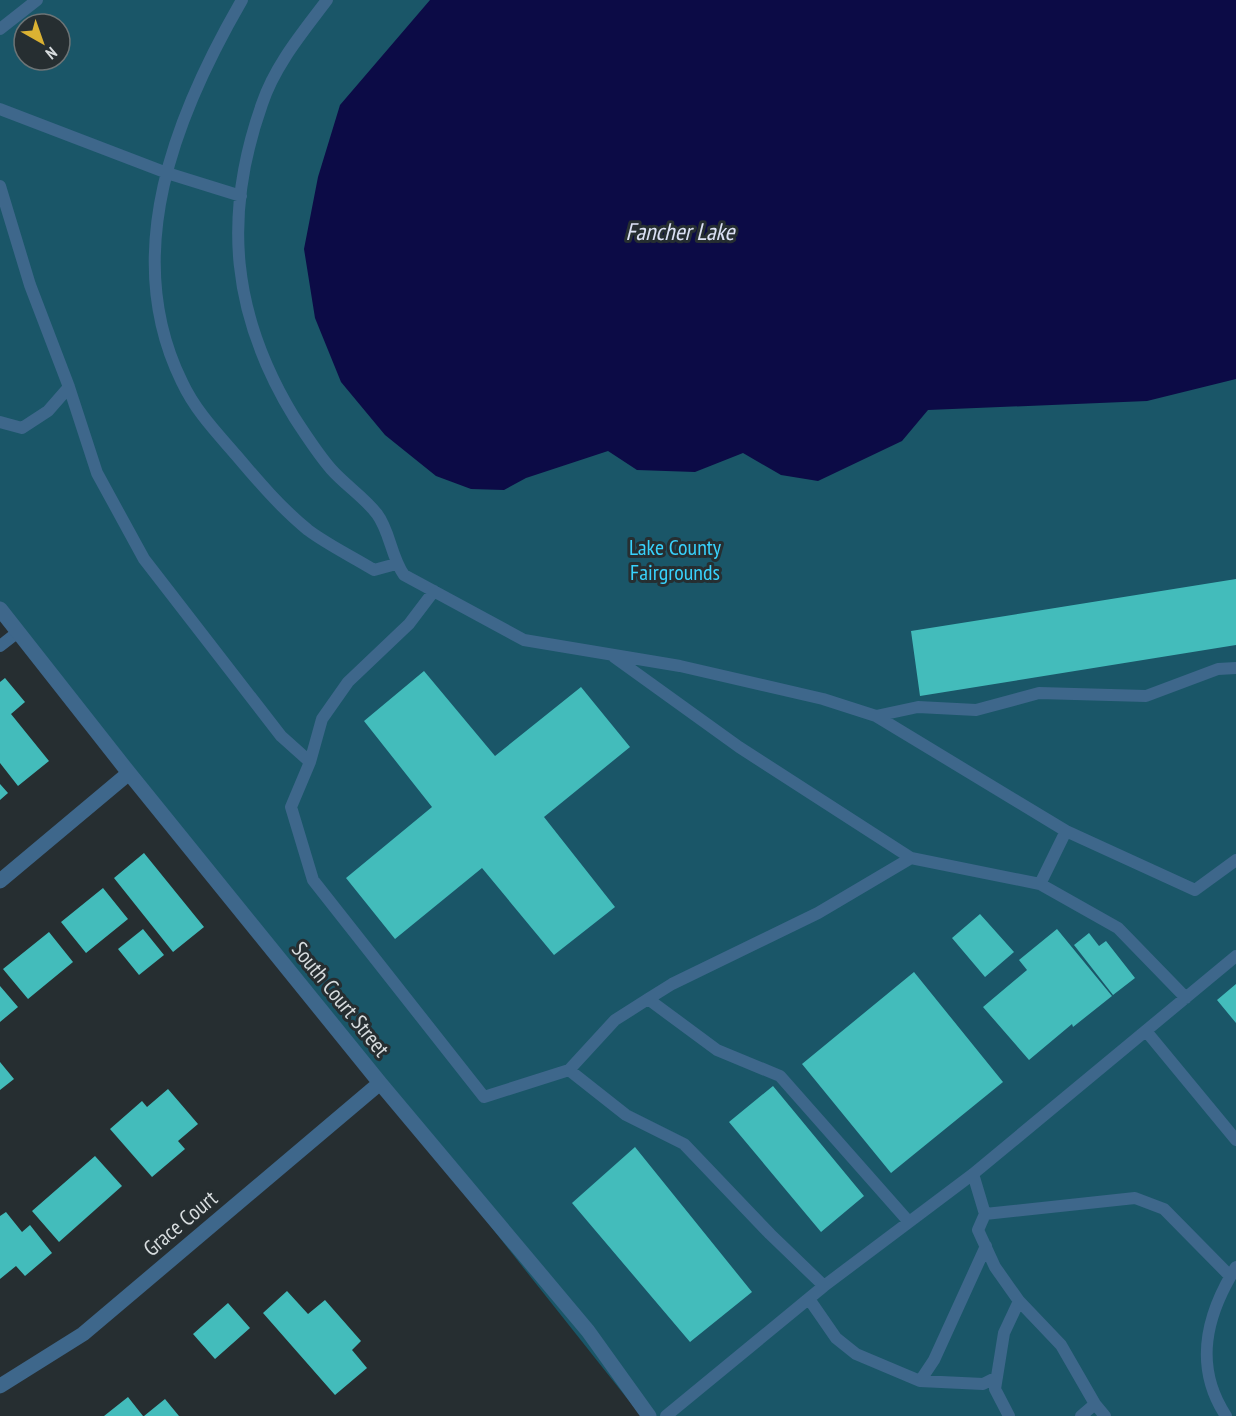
<svg xmlns="http://www.w3.org/2000/svg" width="1236" height="1416" font-family="'PT Sans Narrow',sans-serif">
<style>
.green{fill:#1a5668;fill-rule:evenodd}
.water{fill:#0c0b46}
.building{fill:#43bcbb}
.lines{fill:none;stroke-linecap:round;stroke-linejoin:round}
.lane{stroke:#3e678b;stroke-width:12}
.street{stroke:#3e678b;stroke-width:15}
.labels{text-anchor:middle;dominant-baseline:central;stroke-width:6;stroke-linejoin:round;paint-order:stroke}
.park-label{font-size:22px;fill:#38d2fc;stroke:#262e31}
.street-label{font-size:22px;fill:#d7dcde;stroke:#262e31}
.water-label{font-size:24px;font-style:italic;fill:#dbe0f4;stroke:#262e31}
</style>
<rect width="100%" height="100%" fill="#262e31"/>
<!-- green -->
<path class="green" d="M0 0H1236V1416H641L0 608ZM24 24H60V60H24Z"/>
<!-- water -->
<path class="water" d="M430 0H1236V379L1147 401 928 410 902 441 818 481 781 475 743 453 695 472 637 470 608 451 526 478 504 490 471 489 436 476 385 435 341 382 315 318 304 249 318 177 340 105Z"/>
<!-- building -->
<path class="building" d="M1236 579V645L920 696 911 631Z
M424 671 495 756 581 687 630 747 544 817 615 907 554 955 482 868 395 939 346 878 432 807 364 721Z
M5 678 25 702 11 714 49 761 18 786 0 763V682Z
M0 784 8 793 0 800Z
M144 853 204 927 173 952 114 878Z
M103 888 128 919 86 953 61 922Z
M980 914 1014 952 985 977 952 938Z
M143 929 164 955 139 975 118 949Z
M1057 929 1112 996 1073 1027 1072 1024 1029 1060 983 1007 1027 970 1019 960Z
M49 932 73 962 28 999 3 969Z
M1089 933 1099 946 1106 941 1135 978 1113 995 1074 945Z
M914 972 1003 1082 891 1173 802 1064Z
M1236 984V1023L1217 1000Z
M0 986 18 1007 0 1022Z
M0 1062 14 1079 0 1090Z
M773 1086 864 1196 821 1232 729 1122Z
M168 1089 198 1124 178 1141 185 1149 152 1177 110 1129 142 1101 147 1107Z
M635 1147 752 1292 690 1342 572 1203Z
M95 1156 122 1186 59 1242 32 1211Z
M6 1212 22 1232 30 1225 52 1253 25 1276 16 1266 0 1279V1216Z
M287 1291 308 1314 325 1300 361 1341 352 1350 367 1368 335 1395 263 1313Z
M228 1303 250 1328 215 1359 193 1334Z
M128 1397 143 1416H104Z
M165 1399 179 1416H144Z"/>
<g class="lines">
<!-- lane -->
<path class="lane" d="M242 0C176 114 119 254 182 382 195 410 216 432 236 455 258 481 281 508 308 530 328 545 353 557 374 570L396 564
M327 0C303 32 275 65 262 104 222 217 232 315 294 417 305 434 318 454 331 469 345 485 364 497 377 514 390 531 391 557 404 575L524 640 680 666 823 699 876 716 1066 831 1195 890 1236 860
M0 29 37 0
M0 109 167 173 241 196
M0 186 30 285 69 387 97 473 144 559 281 736 310 762
M0 422 22 428 48 411 69 387
M434 591 409 624 348 682 322 719 310 762 291 807 313 880 484 1097 569 1070 626 1115 684 1144 770 1234 824 1286
M0 646 18 632
M614 657 739 747 911 858
M876 716 918 707 976 710 1039 693 1146 696 1218 669 1236 668
M1040 884 1118 928 1186 998
M648 999 717 1050 780 1076 909 1222
M1146 1031 1236 1140
M569 1070 615 1020 648 999 672 984 818 913 911 858 1040 884 1066 831
M973 1174 985 1214 978 1230 995 1267 1019 1301 1061 1345 1095 1404 1081 1416
M985 1214 1135 1198 1164 1209 1230 1276
M809 1299 836 1338 856 1354 920 1381 983 1384 997 1377
M920 1381 934 1360 986 1246
M1095 1404 1105 1416
M666 1416 824 1286 973 1174 1236 956
M1009 1416 995 1389 1004 1333 1019 1301
M1226 1416C1193 1366 1206 1315 1236 1267"/>
<!-- street -->
<path class="street" d="M0 609 129 773 380 1083 588 1331 649 1416
M0 881 129 773
M0 1386 83 1334 380 1083"/>
</g>
<g class="labels">
<!-- park labels -->
<g class="park-label">
<text x="675" y="547">Lake County<tspan x="675" dy="25">Fairgrounds</tspan></text>
</g>
<!-- street labels -->
<g class="street-label">
<text transform="translate(341 999) rotate(51)">South Court Street</text>
<text transform="translate(180 1223) rotate(-40)">Grace Court</text>
</g>
<!-- water labels -->
<g class="water-label">
<text x="680" y="231">Fancher Lake</text>
</g>
</g>
<!-- north arrow -->
<g transform="translate(42 42) rotate(140)"><circle r="28" fill="#262e31" stroke="#6d7476" stroke-width="1.5"/>
<path d="M0-4.5L10 22L0 15L-10 22Z" fill="#dbb233"/>
<text y="-9" font-size="16" font-weight="bold" text-anchor="middle" fill="#d7dcde">N</text>
</g>
</svg>
